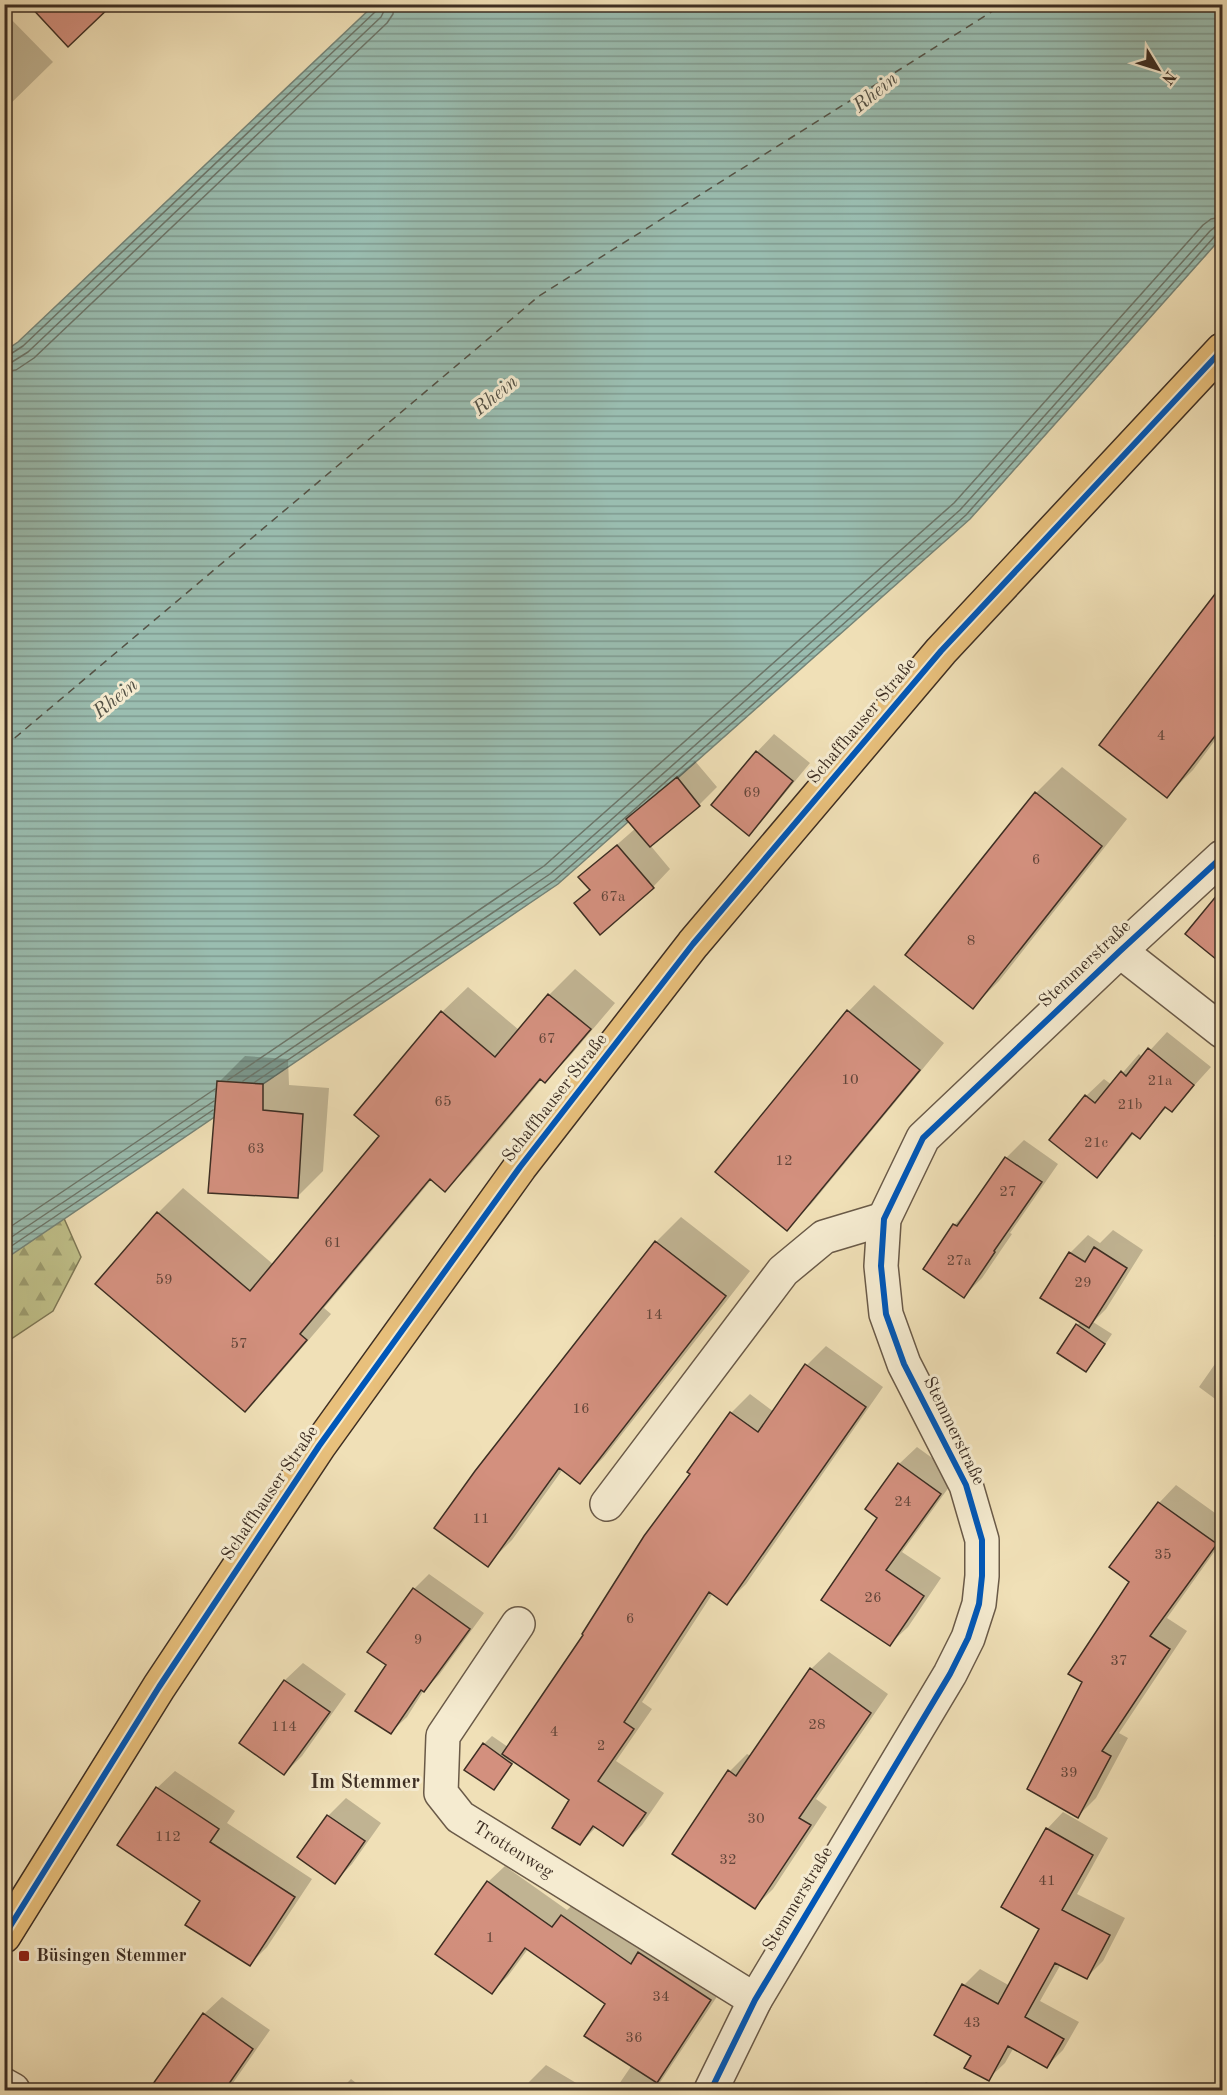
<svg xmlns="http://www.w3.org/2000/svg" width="1227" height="2095" font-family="'Old Standard TT',serif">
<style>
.forest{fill:url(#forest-firs);stroke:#7e7856;stroke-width:1.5}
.water{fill:url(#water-rules);stroke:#758478;stroke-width:1.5}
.shadow{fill:#0003}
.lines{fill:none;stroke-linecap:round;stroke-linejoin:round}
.shore{stroke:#6c766a;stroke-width:1.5}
.ferry{stroke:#545246;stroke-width:1.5;stroke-dasharray:8 6;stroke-linecap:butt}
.building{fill:#d3907e;stroke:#3d2e23;stroke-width:1.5}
.minor-casing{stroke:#6a5a48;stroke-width:36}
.major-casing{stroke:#3d2e23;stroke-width:36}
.minor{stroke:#f5ebd0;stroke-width:33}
.major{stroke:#e8c07c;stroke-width:33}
.cycleway-casing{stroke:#f5ebd0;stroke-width:10}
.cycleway{stroke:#0057b8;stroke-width:6}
.poi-dot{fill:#8f2418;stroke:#f5ebd0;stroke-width:2}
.labels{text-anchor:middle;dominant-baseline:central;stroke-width:6;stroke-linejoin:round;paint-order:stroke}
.number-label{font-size:15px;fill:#62463a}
.street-label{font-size:18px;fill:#3d2e23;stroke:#f5ebd0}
.poi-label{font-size:18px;font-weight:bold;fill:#3d2e23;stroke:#f5ebd0;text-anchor:start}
.water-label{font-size:20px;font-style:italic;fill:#545246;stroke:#f5ebd0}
.neighbourhood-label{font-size:20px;font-weight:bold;fill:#3d2e23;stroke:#f5ebd0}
</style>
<defs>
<pattern id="forest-firs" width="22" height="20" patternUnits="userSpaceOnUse" patternTransform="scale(1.5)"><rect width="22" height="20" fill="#c0c18a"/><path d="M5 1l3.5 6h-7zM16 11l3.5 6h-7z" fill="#9d9d70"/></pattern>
<pattern id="water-rules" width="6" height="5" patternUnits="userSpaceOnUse" patternTransform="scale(1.5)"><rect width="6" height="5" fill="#9abdb0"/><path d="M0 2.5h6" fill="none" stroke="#7f9a8f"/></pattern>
</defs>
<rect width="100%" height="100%" fill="#f0e0b7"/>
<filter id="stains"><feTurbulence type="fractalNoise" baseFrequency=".00333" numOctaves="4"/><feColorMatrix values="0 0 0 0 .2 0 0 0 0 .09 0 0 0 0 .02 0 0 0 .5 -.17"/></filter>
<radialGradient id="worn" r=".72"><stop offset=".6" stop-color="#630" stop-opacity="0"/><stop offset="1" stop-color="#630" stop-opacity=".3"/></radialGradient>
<!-- forest -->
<path class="forest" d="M59 1207 81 1257 53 1311 5 1343 4 1246Z"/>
<!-- water -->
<path class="water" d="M374 5H1222V237L970 519 558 884 5 1259V351L18 342Z"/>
<!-- shadow -->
<path class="shadow" d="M4 12 53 62 4 110Z
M1222 588V731L1193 770 1167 796Z
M774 734 810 763 766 816 748 834 757 752Z
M695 761 717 787 699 805 650 845 670 869 653 887 576 904 591 889 580 877 636 828 629 819 646 802Z
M1062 767 1127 819 999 981 973 1007 1036 793Z
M1222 891V962L1187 934Z
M575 969 615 1003 570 1056 545 1081 542 1079 470 1165 445 1190 432 1179 324 1308 331 1314 270 1385 245 1410 158 1213 183 1188 274 1265 381 1136 356 1115 442 1012 468 987 519 1030 549 995Z
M874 985 944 1043 812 1203 787 1229 849 1011Z
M1167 1032 1211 1067 1172 1110 1167 1107 1140 1137 1134 1133 1114 1158 1097 1176 1086 1096 1104 1079 1112 1085 1139 1054 1143 1058Z
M245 1056 288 1059 289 1085 329 1088 323 1171 297 1197 219 1082Z
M1024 1140 1058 1164 1010 1233 1012 1234 982 1278 964 1296 954 1225 971 1208 1006 1158Z
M681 1217 750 1271 604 1457 580 1482 563 1469 512 1540 487 1565 476 1472 656 1242Z
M1222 1225V1243L1214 1236Z
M1113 1230 1143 1250 1106 1309 1093 1322 1112 1334 1094 1361 1086 1370 1077 1325 1081 1322 1070 1253 1088 1235 1100 1243Z
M826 1346 883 1387 746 1584 727 1603 713 1593 642 1702 652 1709 616 1761 664 1793 642 1825 623 1844 597 1826 580 1844 571 1800 515 1761 494 1788 484 1744 492 1736 508 1747 693 1474 731 1413 750 1394 774 1412 807 1365Z
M1222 1354V1404L1199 1387Z
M917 1447 957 1476 902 1552 941 1578 908 1627 890 1644 879 1517 899 1464Z
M1176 1485 1222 1518V1541L1167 1618 1187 1631 1119 1733 1128 1738 1096 1798 1078 1816 1084 1682 1131 1581 1159 1503Z
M429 1574 484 1613 439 1675 424 1690 407 1717 391 1732 388 1665 414 1589Z
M829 1652 888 1694 816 1799 827 1807 773 1889 755 1907 730 1771 747 1754 751 1756 811 1669Z
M303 1663 346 1694 302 1756 284 1774 241 1743 285 1680Z
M175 1771 235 1811 227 1823 312 1879 267 1947 249 1965 202 1900 157 1788Z
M346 1798 381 1823 352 1864 335 1882 328 1816Z
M1063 1812 1108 1838 1077 1894 1125 1918 1103 1961 1087 1977 1061 1964 1040 2001 1079 2022 1063 2050 1047 2066 1014 2047 1005 2063 988 2079 973 2055 964 1985 980 1969 1010 1986 1041 1928 1003 1906 1047 1829Z
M505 1866 567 1910 578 1900 726 1983 655 2090H615L632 2065 607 2003 528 1949 508 1976 492 1992 488 1882Z
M222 1997 270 2030 228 2090H150L204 2014Z
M546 2065 588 2090H524L529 2082Z
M351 2079 365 2090H340Z
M926 2082 944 2090H917Z"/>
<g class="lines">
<!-- shore -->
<path class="shore" d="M4 356 9 355 23 346 376 11 378 4
M4 363 12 362 28 352 381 17 384 11 385 4
M4 372 16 370 34 358 387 23 393 14 394 4
M228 1080 544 866 954 503 1203 225 1211 219 1222 217
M243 1081 550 874 960 510 1210 231 1215 227 1222 226
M255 1082 555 880 966 515 1215 236 1222 234
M4 1231 215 1089
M4 1242 214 1101
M4 1251 213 1110"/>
<!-- ferry -->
<path class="ferry" d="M4 747 539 296 1004 4"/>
</g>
<!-- building -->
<path class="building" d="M28 4H113L68 47Z
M1222 585V727L1167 798 1099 745Z
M756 751 793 781 749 836 711 805Z
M677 777 700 806 650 847 626 819Z
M1035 792 1102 846 973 1009 905 955Z
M617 845 654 888 600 935 574 903 590 890 578 877Z
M1222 889V964L1185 934Z
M548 994 591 1029 545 1083 540 1079 445 1192 430 1179 300 1334 307 1340 245 1412 95 1284 157 1212 250 1291 379 1136 354 1115 441 1011 495 1057Z
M847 1010 920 1070 787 1231 715 1172Z
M1148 1048 1194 1085 1172 1112 1165 1107 1140 1139 1132 1133 1097 1178 1049 1140 1085 1095 1095 1103 1121 1071 1126 1076Z
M217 1081 263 1084V1110L303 1114 298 1198 208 1193Z
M1005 1157 1042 1182 994 1251 995 1252 964 1298 923 1269 953 1224 957 1226Z
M655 1241 726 1296 580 1484 559 1468 488 1567 434 1528 475 1471Z
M1094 1247 1127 1268 1089 1328 1040 1298 1069 1252 1085 1262Z
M1076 1324 1105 1344 1086 1372 1057 1353Z
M805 1364 866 1407 727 1605 709 1592 624 1722 634 1729 598 1781 646 1813 623 1846 593 1826 580 1845 552 1828 569 1800 502 1754 583 1635 582 1634 644 1536 690 1474 687 1472 730 1412 758 1432Z
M898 1463 941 1494 886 1570 924 1596 890 1646 821 1600 877 1518 865 1509Z
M1158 1502 1217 1544 1150 1636 1170 1649 1102 1751 1111 1756 1078 1818 1027 1789 1082 1682 1068 1674 1129 1582 1109 1567Z
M413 1588 470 1629 424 1692 421 1690 391 1734 355 1711 386 1665 367 1652Z
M810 1668 871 1713 799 1818 811 1825 755 1909 672 1854 728 1770 736 1776Z
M284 1680 330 1712 284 1775 239 1743Z
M483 1743 512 1764 494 1790 464 1770Z
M156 1787 219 1829 210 1842 295 1897 250 1966 185 1925 200 1901 117 1845Z
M327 1815 365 1841 335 1884 297 1857Z
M1046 1828 1093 1855 1062 1910 1110 1935 1087 1979 1055 1963 1025 2017 1064 2039 1047 2068 1008 2046 989 2081 964 2068 971 2056 934 2035 962 1984 998 2004 1039 1929 1001 1907Z
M487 1881 552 1927 561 1915 631 1964 638 1952 711 2000 657 2083 584 2036 605 2004 525 1948 492 1994 435 1954Z
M203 2013 253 2049 224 2091H148Z"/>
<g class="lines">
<defs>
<g id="minor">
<path d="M1120 951 1222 1031"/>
<path d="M607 1504 783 1271 824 1237 884 1219"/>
<path id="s1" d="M518 1624 443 1736 441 1793 460 1817 755 2000"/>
<path d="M4 2085 13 2090"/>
<path d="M711 2090 755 2000 950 1674 968 1638 979 1604 982 1576V1540L966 1485 904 1364 886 1314 881 1266 884 1219 923 1138 1120 951 1222 857"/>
</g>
<path id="major" d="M4 1936 159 1687 319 1446 520 1167 693 944 941 651 1222 350"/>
</defs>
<!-- minor casing -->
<use href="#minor" class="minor-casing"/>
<!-- major casing -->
<use href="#major" class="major-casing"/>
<!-- minor -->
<use href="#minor" class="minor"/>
<!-- major -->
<use href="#major" class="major"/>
<defs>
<path id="cycleway" d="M4 1936 159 1687 319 1446 520 1167 693 944 941 651 1222 350
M711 2090 755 2000 950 1674 968 1638 979 1604 982 1576V1540L966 1485 904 1364 886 1314 881 1266 884 1219 923 1138 1120 951 1222 857"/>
</defs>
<!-- cycleway casing -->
<use href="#cycleway" class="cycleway-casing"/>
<!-- cycleway -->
<use href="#cycleway" class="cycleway"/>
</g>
<!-- markers -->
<rect class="poi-dot" x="18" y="1950" width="12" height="12" rx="3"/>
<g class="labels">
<!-- number labels -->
<g class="number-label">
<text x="1161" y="736">4</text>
<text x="752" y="793">69</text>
<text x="1036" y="860">6</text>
<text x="613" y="897">67a</text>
<text x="971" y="941">8</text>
<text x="547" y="1039">67</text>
<text x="850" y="1080">10</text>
<text x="1160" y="1081">21a</text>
<text x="443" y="1102">65</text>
<text x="1130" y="1105">21b</text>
<text x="1096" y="1143">21c</text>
<text x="256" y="1149">63</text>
<text x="784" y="1161">12</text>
<text x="1008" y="1192">27</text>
<text x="333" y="1243">61</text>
<text x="959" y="1261">27a</text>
<text x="164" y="1280">59</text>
<text x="1083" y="1283">29</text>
<text x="654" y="1315">14</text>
<text x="239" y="1344">57</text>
<text x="581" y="1409">16</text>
<text x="903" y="1502">24</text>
<text x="481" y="1519">11</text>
<text x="1163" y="1555">35</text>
<text x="873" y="1598">26</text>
<text x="630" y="1619">6</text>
<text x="418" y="1640">9</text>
<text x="1119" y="1661">37</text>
<text x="817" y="1725">28</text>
<text x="284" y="1727">114</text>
<text x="554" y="1732">4</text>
<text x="601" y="1746">2</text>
<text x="1069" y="1773">39</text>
<text x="756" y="1819">30</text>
<text x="168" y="1837">112</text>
<text x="728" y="1860">32</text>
<text x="1047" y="1881">41</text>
<text x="490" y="1938">1</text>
<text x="661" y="1997">34</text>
<text x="972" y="2023">43</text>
<text x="634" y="2038">36</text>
</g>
<!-- street labels -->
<g class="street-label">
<text transform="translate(862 721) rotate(-50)">Schaffhauser Straße</text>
<text transform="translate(1085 964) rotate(-43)">Stemmerstraße</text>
<text transform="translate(555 1098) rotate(-52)">Schaffhauser Straße</text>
<text transform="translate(954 1431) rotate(64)">Stemmerstraße</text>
<text transform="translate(270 1493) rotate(-56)">Schaffhauser Straße</text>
<text stroke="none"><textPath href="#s1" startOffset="285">Trottenweg</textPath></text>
<text transform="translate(798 1899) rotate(-59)">Stemmerstraße</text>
</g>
<!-- poi labels -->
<g class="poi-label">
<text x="36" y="1956">Büsingen Stemmer</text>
</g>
<!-- water labels -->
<g class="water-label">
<text transform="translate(876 93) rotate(-39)">Rhein</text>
<text transform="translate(496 396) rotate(-39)">Rhein</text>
<text transform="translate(116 699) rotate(-39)">Rhein</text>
</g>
<!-- neighbourhood labels -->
<g class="neighbourhood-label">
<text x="365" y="1783">Im Stemmer</text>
</g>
</g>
<!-- margin -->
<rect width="1227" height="2095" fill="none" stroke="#f0e0b7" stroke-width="24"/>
<rect x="6" y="6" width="1215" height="2083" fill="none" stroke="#3d2e23" stroke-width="3"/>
<rect x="12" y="12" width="1203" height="2071" fill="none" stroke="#3d2e23" stroke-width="1.5"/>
<!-- north arrow -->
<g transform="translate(1158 69) rotate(128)" stroke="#f5ebd0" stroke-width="4.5" paint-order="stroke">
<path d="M0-4.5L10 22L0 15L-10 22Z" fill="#3d2e23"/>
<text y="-9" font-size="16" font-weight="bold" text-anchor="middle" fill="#3d2e23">N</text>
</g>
<rect width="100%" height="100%" filter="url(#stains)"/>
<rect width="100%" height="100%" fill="url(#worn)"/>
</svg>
